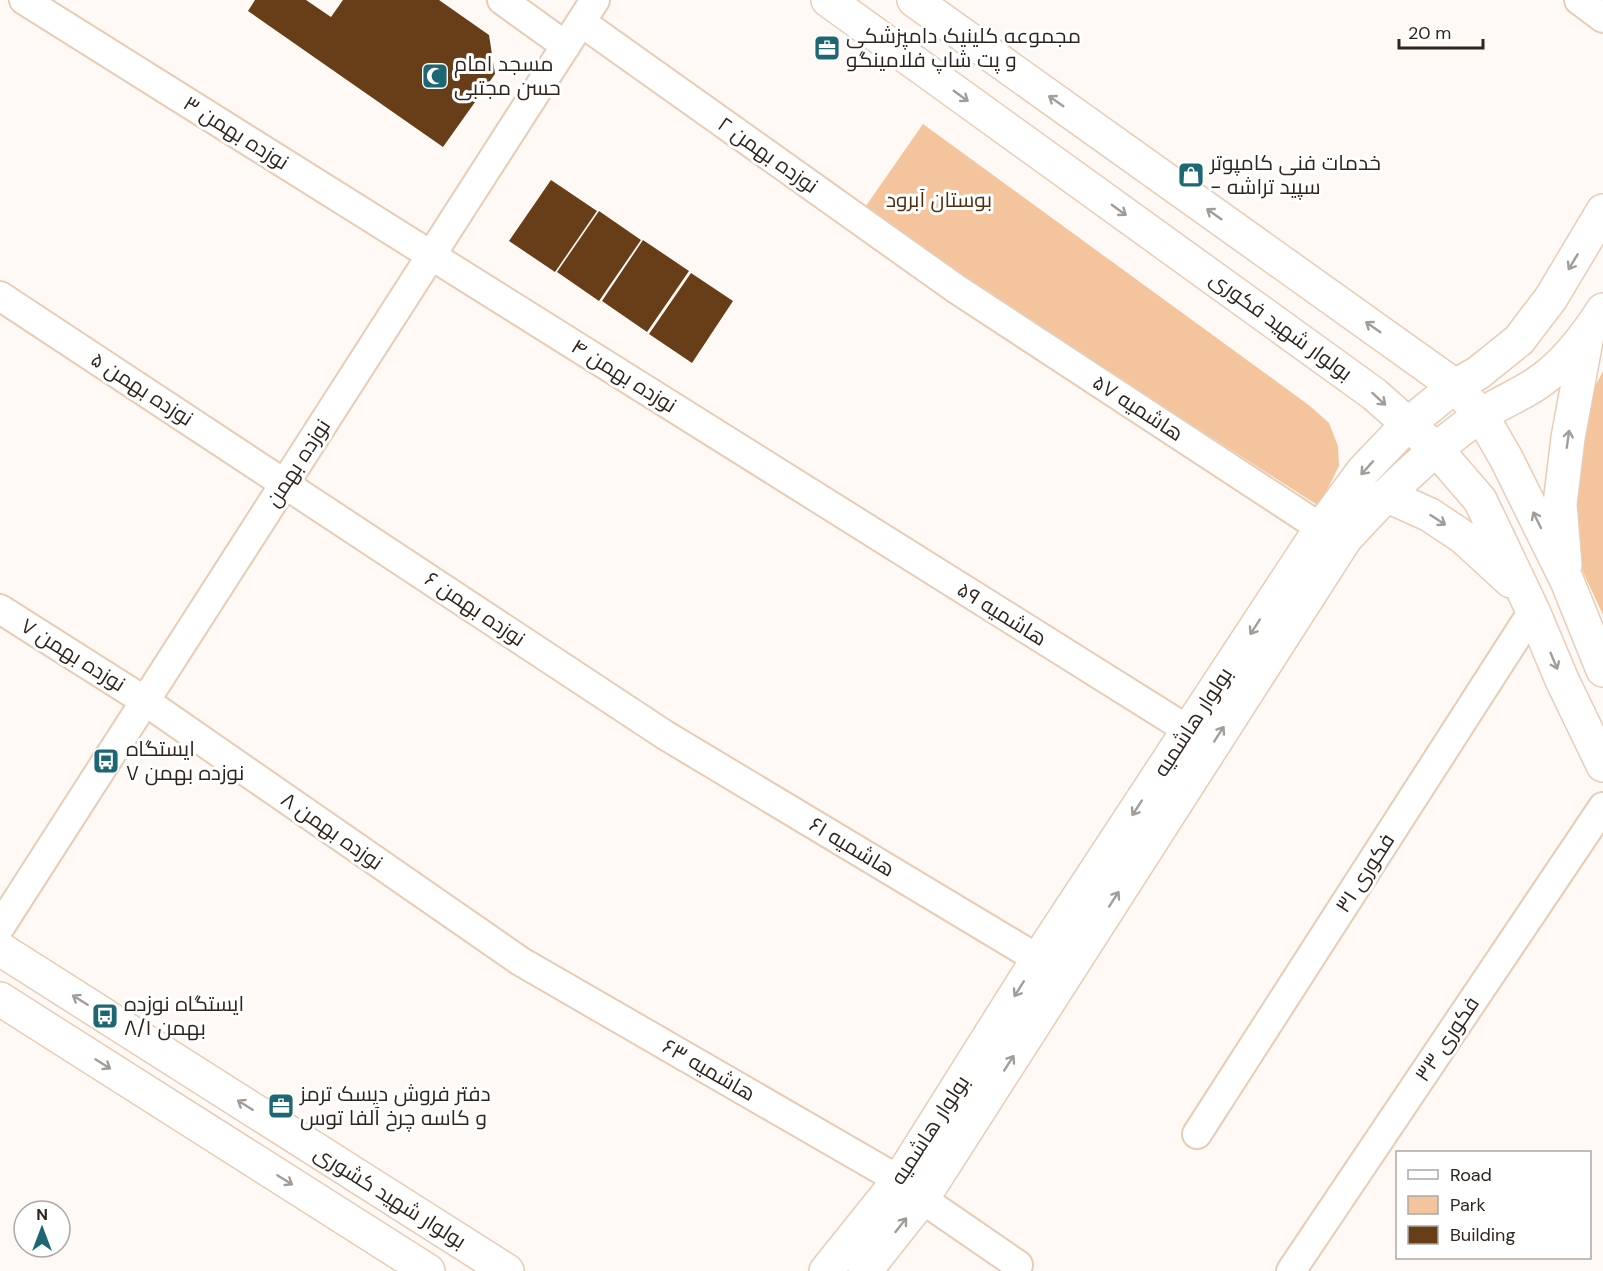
<svg xmlns="http://www.w3.org/2000/svg" width="1603" height="1271" font-family="'DM Sans',Cairo,sans-serif">
<style>
.green{fill:#f4c49c}
.building{fill:#673e18}
.lines{fill:none;stroke-linecap:round;stroke-linejoin:round}
.minor-casing{stroke:#e7ccb6;stroke-width:32}
.tertiary-casing{stroke:#e7ccb6;stroke-width:36}
.secondary-casing{stroke:#e7ccb6;stroke-width:36}
.minor{stroke:#fff;stroke-width:28}
.tertiary{stroke:#fff;stroke-width:33}
.secondary{stroke:#fff;stroke-width:33}
.oneway{stroke:#a19d99}
.labels{text-anchor:middle;dominant-baseline:central;stroke-width:6;stroke-linejoin:round;paint-order:stroke}
.poi-label{font-size:21px;fill:#2f251d;stroke:#fff;text-anchor:start}
.street-label{font-size:21px;fill:#2f251d;stroke:#fff}
.park-label{font-size:21px;fill:#513012;stroke:#fff}
</style>
<rect width="100%" height="100%" fill="#fff9f5"/>
<!-- green -->
<path class="green" d="M923 124 1310 406 1329 423 1338 446 1339 466 1319 506 861 213Z
M1603 371V615L1582 570 1574 515 1586 404Z"/>
<!-- building -->
<path class="building" d="M255 0H306L331 17 343 0H439L489 35 495 74 443 147 248 11Z
M551 180 597 211 555 272 509 241Z
M599 211 641 240 599 301 557 272Z
M643 240 689 271 647 332 602 301Z
M691 273 733 301 692 363 649 334Z"/>
<g class="lines">
<defs>
<path id="minor" d="M24 0 1188 730
M502 0 566 46
M1579 0 1603 18
M581 22 955 288 1321 528
M0 296 665 735 1038 959
M0 609 145 701 520 961 899 1180
M0 927 595 0
M1197 1134 1533 611
M922 1199 1018 1265
M1291 1271 1603 807"/>
<path id="tertiary" d="M0 949 507 1271
M0 999 428 1271"/>
<path id="secondary" d="M828 0 1374 394 1436 449 1480 500 1533 611 1562 680 1603 765
M914 0 1455 386 1481 415 1506 458 1567 581 1603 670
M1386 495 1430 515 1463 537 1511 581
M1565 565 1560 504 1568 438 1587 335
M826 1271 899 1180 1038 959 1321 528 1363 471 1407 425 1455 386 1478 373 1519 340 1551 298 1603 211
M865 1271 922 1199 1345 539C1386 494 1429 451 1480 416 1500 402 1524 394 1543 379 1565 363 1588 333 1603 310"/>
</defs>
<!-- minor casing -->
<use href="#minor" class="minor-casing"/>
<!-- tertiary casing -->
<use href="#tertiary" class="tertiary-casing"/>
<!-- secondary casing -->
<use href="#secondary" class="secondary-casing"/>
<!-- minor -->
<use href="#minor" class="minor"/>
<!-- tertiary -->
<use href="#tertiary" class="tertiary"/>
<!-- secondary -->
<use href="#secondary" class="secondary"/>
</g>
<!-- one-way arrows -->
<defs><path id="oneway-shaft" d="M-6 0H5M1.5-3L5.5 0L1.5 3" fill="none" stroke-width="1.6" stroke-linecap="round" stroke-linejoin="round" transform="scale(1.5)"/></defs>
<g class="oneway">
<use href="#oneway-shaft" transform="translate(961 96) rotate(36)"/>
<use href="#oneway-shaft" transform="translate(1056 101) rotate(-145)"/>
<use href="#oneway-shaft" transform="translate(1119 210) rotate(36)"/>
<use href="#oneway-shaft" transform="translate(1214 214) rotate(-145)"/>
<use href="#oneway-shaft" transform="translate(1573 262) rotate(121)"/>
<use href="#oneway-shaft" transform="translate(1373 327) rotate(-145)"/>
<use href="#oneway-shaft" transform="translate(1379 399) rotate(42)"/>
<use href="#oneway-shaft" transform="translate(1568 439) rotate(-82)"/>
<use href="#oneway-shaft" transform="translate(1367 468) rotate(132)"/>
<use href="#oneway-shaft" transform="translate(1438 520) rotate(33)"/>
<use href="#oneway-shaft" transform="translate(1537 520) rotate(-116)"/>
<use href="#oneway-shaft" transform="translate(1255 627) rotate(123)"/>
<use href="#oneway-shaft" transform="translate(1554 661) rotate(67)"/>
<use href="#oneway-shaft" transform="translate(1219 734) rotate(-57)"/>
<use href="#oneway-shaft" transform="translate(1137 808) rotate(123)"/>
<use href="#oneway-shaft" transform="translate(1114 899) rotate(-57)"/>
<use href="#oneway-shaft" transform="translate(1019 989) rotate(122)"/>
<use href="#oneway-shaft" transform="translate(80 1000) rotate(-148)"/>
<use href="#oneway-shaft" transform="translate(1009 1063) rotate(-57)"/>
<use href="#oneway-shaft" transform="translate(103 1064) rotate(32)"/>
<use href="#oneway-shaft" transform="translate(245 1105) rotate(-148)"/>
<use href="#oneway-shaft" transform="translate(285 1180) rotate(32)"/>
<use href="#oneway-shaft" transform="translate(901 1225) rotate(-52)"/>
</g>
<!-- icons -->
<defs>
<symbol id="office-square" viewBox="-11 -11 22 22"><rect x="-9" y="-9" width="18" height="18" rx="4" fill="#1d6773" stroke="#fff"/><path d="M-6-3h4V-5.5h4V-3h4V5H-6ZM-1-4.5V-3h2v-1.5ZM-6 0V1H6V0Z" fill="#fff"/></symbol>
<symbol id="mosque-square" viewBox="-11 -11 22 22"><rect x="-9" y="-9" width="18" height="18" rx="4" fill="#1d6773" stroke="#fff"/><path d="M3.5-4.9A6 6 0 1 0 3.5 4.9A5 5 0 1 1 3.5-4.9Z" fill="#fff"/></symbol>
<symbol id="shop-square" viewBox="-11 -11 22 22"><rect x="-9" y="-9" width="18" height="18" rx="4" fill="#1d6773" stroke="#fff"/><path d="M-5-2.5h2.3a2.7 3.5 0 0 1 5.4 0H5L5.5 6h-11ZM-1.5-2.5h3a1.5 2.3 0 0 0-3 0Z" fill="#fff"/></symbol>
<symbol id="bus-square" viewBox="-11 -11 22 22"><rect x="-9" y="-9" width="18" height="18" rx="4" fill="#1d6773" stroke="#fff"/><path d="M-5-6H5V4H4V6H2V4H-2V6H-4V4H-5ZM-3.5-4V0h7V-4ZM-3.5 1.2v1.5H-2V1.2ZM2 1.2v1.5H3.5V1.2Z" fill="#fff"/></symbol>
</defs>
<g fill-rule="evenodd">
<use href="#office-square" x="812" y="33" width="30" height="30"/>
<use href="#mosque-square" x="420" y="61" width="30" height="30"/>
<use href="#shop-square" x="1176" y="160" width="30" height="30"/>
<use href="#bus-square" x="91" y="746" width="30" height="30"/>
<use href="#bus-square" x="90" y="1001" width="30" height="30"/>
<use href="#office-square" x="266" y="1091" width="30" height="30"/>
</g>
<g class="labels">
<!-- poi labels -->
<g class="poi-label">
<text x="846" y="36">مجموعه کلینیک دامپزشکی<tspan x="846" dy="24">و پت شاپ فلامینگو</tspan></text>
<text x="454" y="64">مسجد امام<tspan x="454" dy="24">حسن مجتبی</tspan></text>
<text x="1210" y="163">خدمات فنی کامپوتر<tspan x="1210" dy="24">- سپید تراشه</tspan></text>
<text x="126" y="749">ایستگاه<tspan x="126" dy="24">نوزده بهمن ۷</tspan></text>
<text x="124" y="1004">ایستگاه نوزده<tspan x="124" dy="24">بهمن ۸/۱</tspan></text>
<text x="300" y="1094">دفتر فروش دیسک ترمز<tspan x="300" dy="24">و کاسه چرخ آلفا توس</tspan></text>
</g>
<!-- street labels -->
<g class="street-label">
<text transform="translate(236 133) rotate(32)">نوزده بهمن ۳</text>
<text transform="translate(768 155) rotate(35)">نوزده بهمن ۲</text>
<text transform="translate(1281 326) rotate(36)">بولوار شهید فکوری</text>
<text transform="translate(624 376) rotate(32)">نوزده بهمن ۴</text>
<text transform="translate(142 389) rotate(33)">نوزده بهمن ۵</text>
<text transform="translate(1138 408) rotate(33)">هاشمیه ۵۷</text>
<text transform="translate(298 463) rotate(-57)">نوزده بهمن</text>
<text transform="translate(475 609) rotate(34)">نوزده بهمن ۶</text>
<text transform="translate(1002 614) rotate(32)">هاشمیه ۵۹</text>
<text transform="translate(73 655) rotate(32)">نوزده بهمن ۷</text>
<text transform="translate(1193 722) rotate(-57)">بولوار هاشمیه</text>
<text transform="translate(332 831) rotate(35)">نوزده بهمن ۸</text>
<text transform="translate(852 847) rotate(31)">هاشمیه ۶۱</text>
<text transform="translate(1365 873) rotate(-57)">فکوری ۳۱</text>
<text transform="translate(1447 1039) rotate(-56)">فکوری ۳۳</text>
<text transform="translate(709 1070) rotate(30)">هاشمیه ۶۳</text>
<text transform="translate(930 1130) rotate(-57)">بولوار هاشمیه</text>
<text transform="translate(390 1197) rotate(32)">بولوار شهید کشوری</text>
</g>
<!-- park labels -->
<g class="park-label">
<text x="939" y="200">بوستان آبرود</text>
</g>
</g>
<!-- legend -->
<rect x="1396" y="1151" width="195" height="108" fill="#ffffff" stroke="#aca8a5" stroke-width="1.5"/>
<rect x="1408" y="1170" width="30" height="9" fill="#ffffff" stroke="#aca8a5" stroke-width="1.5"/>
<text x="1450" y="1181" font-size="18" fill="#2f251d">Road</text>
<rect x="1408" y="1196" width="30" height="18" fill="#f4c49c" stroke="#aca8a5" stroke-width="1.5"/>
<text x="1450" y="1211" font-size="18" fill="#2f251d">Park</text>
<rect x="1408" y="1226" width="30" height="18" fill="#673e18" stroke="#aca8a5" stroke-width="1.5"/>
<text x="1450" y="1241" font-size="18" fill="#2f251d">Building</text>
<!-- north arrow -->
<g transform="translate(42 1229)"><circle r="28" fill="#ffffff" stroke="#aca8a5" stroke-width="1.5"/>
<path d="M0-4.5L10 22L0 15L-10 22Z" fill="#1d6773"/>
<text y="-9" font-size="16" font-weight="bold" text-anchor="middle" fill="#2f251d">N</text>
</g>
<!-- scale -->
<path d="M1399 39v9h84v-9" fill="none" stroke="#2f251d" stroke-width="3"/>
<text x="1408" y="39" font-size="18" fill="#2f251d" stroke="#ffffff" stroke-width="4.5" paint-order="stroke">20 m</text>
</svg>
